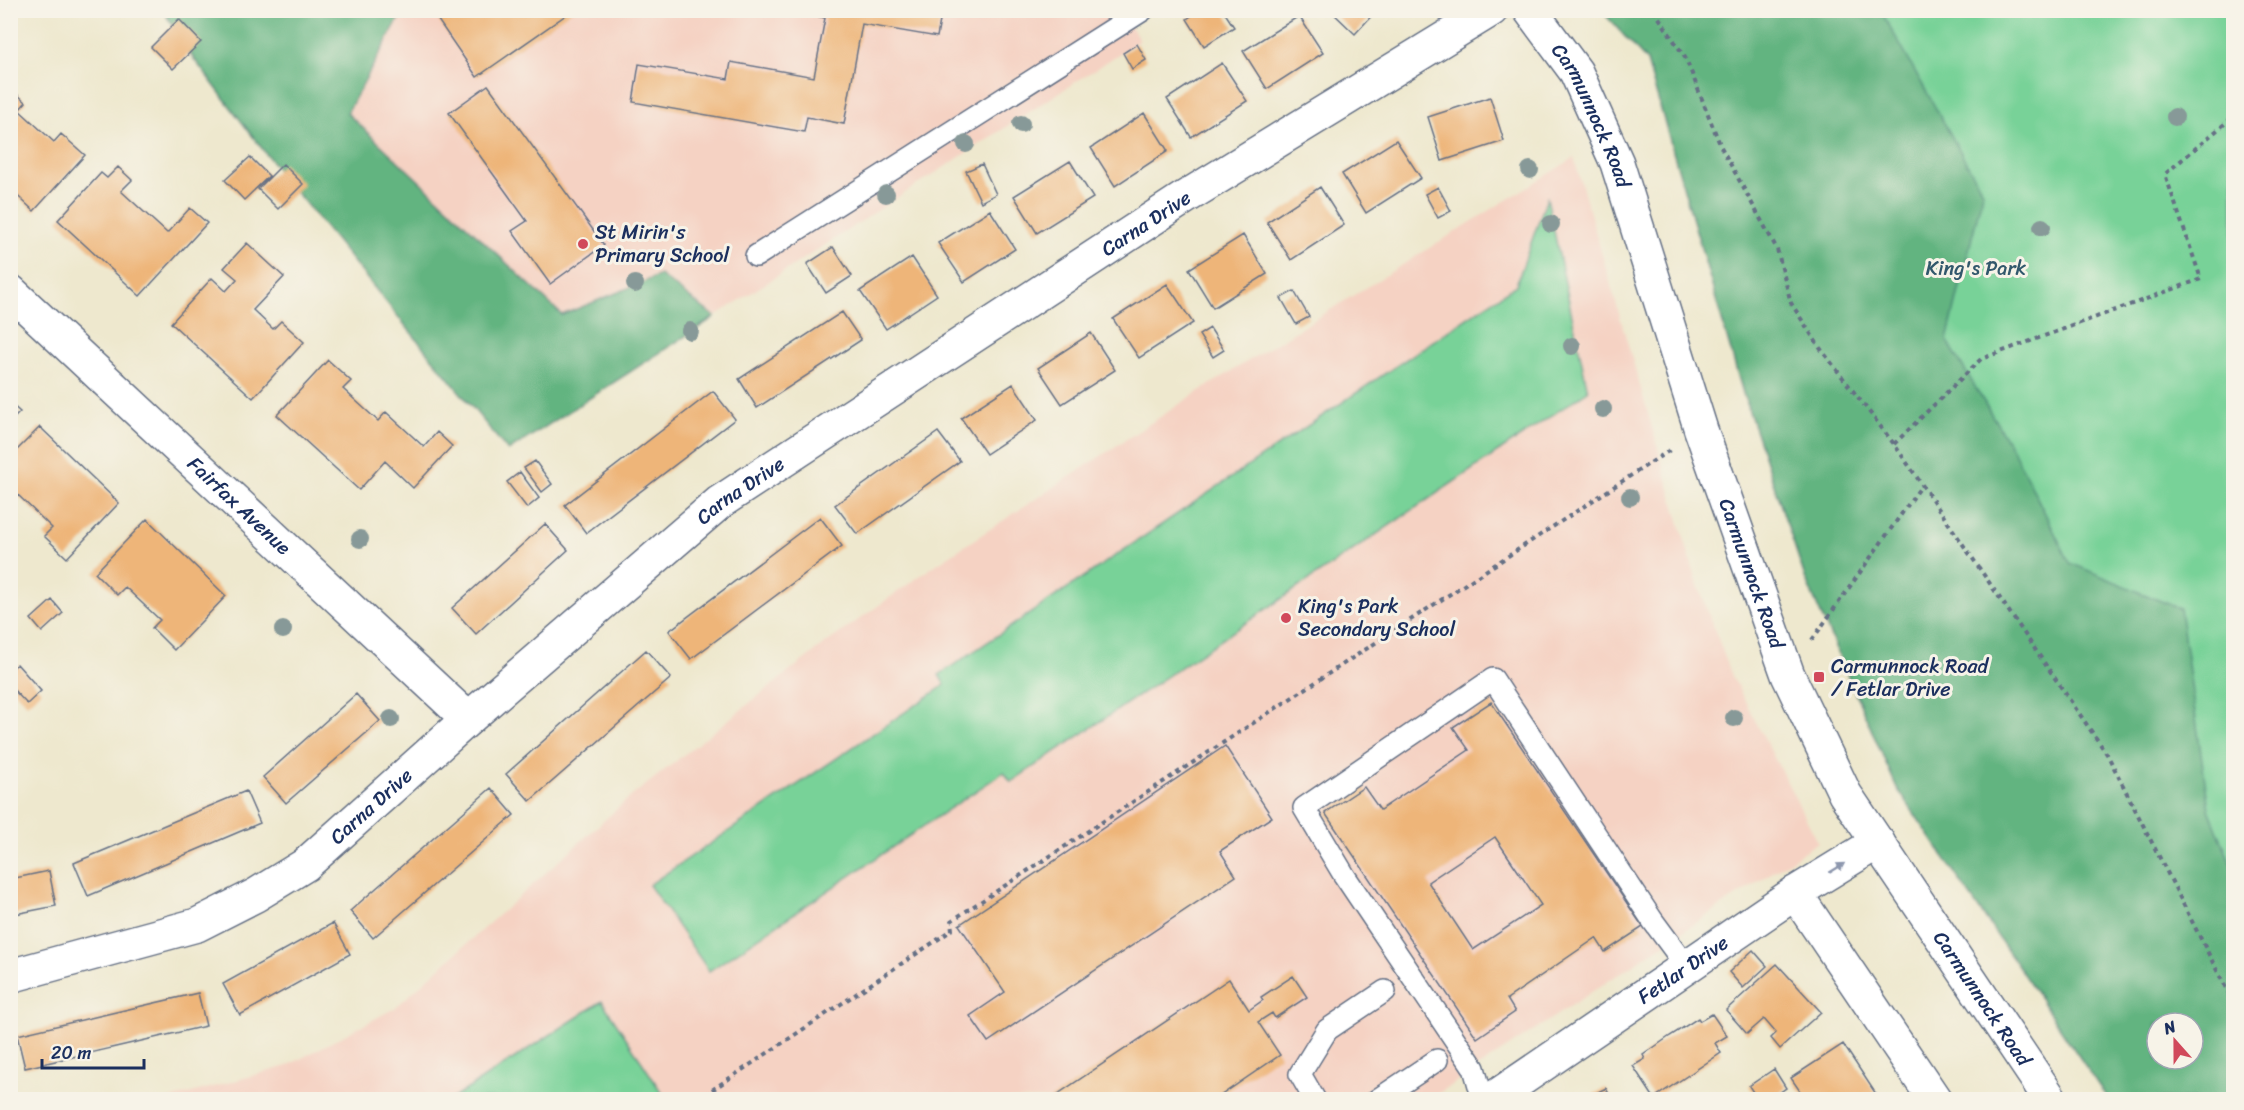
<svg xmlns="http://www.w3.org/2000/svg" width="2244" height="1110" font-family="Sriracha,sans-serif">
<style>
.built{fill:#f5d2c3}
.green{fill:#78d298;stroke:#4a807b;stroke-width:1.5;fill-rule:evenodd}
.forest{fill:#62b480;stroke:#3e726f;stroke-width:1.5;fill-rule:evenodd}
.building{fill:#eeb579;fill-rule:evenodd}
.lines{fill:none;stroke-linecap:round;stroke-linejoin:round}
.service-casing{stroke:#657085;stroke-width:24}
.minor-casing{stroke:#657085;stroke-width:36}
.secondary-casing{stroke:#657085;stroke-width:36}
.path{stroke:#657085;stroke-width:4;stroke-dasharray:4.5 4.5;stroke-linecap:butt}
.service{stroke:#fff;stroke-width:21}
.minor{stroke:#fff;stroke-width:33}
.secondary{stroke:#fff;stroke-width:33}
.tree{fill:#879998}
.oneway{fill:#8d97ae}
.poi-dot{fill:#d1495b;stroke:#f7f3e8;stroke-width:2}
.labels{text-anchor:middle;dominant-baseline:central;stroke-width:6;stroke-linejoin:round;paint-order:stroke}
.street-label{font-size:20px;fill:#1b2f5e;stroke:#f7f3e8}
.poi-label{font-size:20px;fill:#1b2f5e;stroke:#f7f3e8;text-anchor:start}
.park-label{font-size:20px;fill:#32586c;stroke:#f7f3e8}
</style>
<rect width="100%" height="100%" fill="#f7f3e8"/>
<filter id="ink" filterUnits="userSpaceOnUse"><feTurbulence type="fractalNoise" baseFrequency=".0167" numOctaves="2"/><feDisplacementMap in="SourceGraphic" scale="12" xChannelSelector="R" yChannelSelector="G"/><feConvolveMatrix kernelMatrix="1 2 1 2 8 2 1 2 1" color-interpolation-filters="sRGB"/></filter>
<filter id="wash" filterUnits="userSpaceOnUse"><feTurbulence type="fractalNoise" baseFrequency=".008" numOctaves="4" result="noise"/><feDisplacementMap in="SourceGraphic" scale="24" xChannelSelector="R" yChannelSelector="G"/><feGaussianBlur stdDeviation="1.35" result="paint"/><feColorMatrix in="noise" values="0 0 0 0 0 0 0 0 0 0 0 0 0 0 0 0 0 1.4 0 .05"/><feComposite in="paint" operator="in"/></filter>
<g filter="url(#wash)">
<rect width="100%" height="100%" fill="#eee8ce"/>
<!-- built -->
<path class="built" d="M220 10H1120L1140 40 508 451Z
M1574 158 1698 586 1732 676 1818 842 1430 1099 167 1100 287 1066 395 1008 628 799 818 649 931 568 1195 394Z"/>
<!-- green -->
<path class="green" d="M1602 11H2233V1099H2108L1897 788 1806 580 1744 396 1647 61ZM2157 1023H2193V1059H2157Z
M1547 198 1588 391 1011 782 1004 772 709 971 649 885 945 685 939 675 1516 285Z
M602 1001 666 1099H452Z"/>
<!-- forest -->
<path class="forest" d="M164 11H403L347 113 562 315 660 275 715 317 508 451 279 171 182 43Z
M1602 11H1881L1983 192 1947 340 2014 452 2070 563 2180 609 2209 809 2233 869V1099H2108L1897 788 1806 580 1744 396 1647 61ZM2157 1023H2193V1059H2157Z"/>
<g id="blocks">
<!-- building -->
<path class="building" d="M431 10H573L477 77Z
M789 10H942L937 37 862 24 844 124 807 117 804 132 633 102 639 64 728 79 731 62 814 77 825 18Z
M1200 10H1223L1234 27 1204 46 1187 19Z
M1330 10H1377L1355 34Z
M1299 16 1323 53 1267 89 1243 51Z
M179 19 201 42 173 69 151 47Z
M1137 44 1146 60 1132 69 1123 53Z
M1222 63 1247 101 1191 137 1167 99Z
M488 85 604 245 550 284 512 231 527 221 449 113Z
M10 88 26 102 19 110 54 142 61 134 85 155 34 211 10 189Z
M1490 97 1504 141 1442 161 1428 117Z
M1144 113 1168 151 1115 186 1091 148Z
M1396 140 1421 178 1366 213 1342 174Z
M250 157 269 176 244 200 225 180Z
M1070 161 1093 198 1037 233 1014 196Z
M283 164 303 184 278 209 258 189Z
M982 164 996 194 981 202 966 171Z
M118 167 132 180 121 191 167 233 190 208 207 223 140 296 58 220 101 173 107 178Z
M1320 187 1344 225 1291 260 1267 222Z
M1438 187 1451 211 1438 218 1425 194Z
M990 210 1015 249 964 282 938 243Z
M1243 235 1267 274 1213 308 1189 269Z
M247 243 284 277 253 310 273 329 281 321 304 342 253 398 171 323 212 278 226 291 237 279 224 268Z
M833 247 852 276 826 293 807 264Z
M912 257 937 295 886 329 860 291Z
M1167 284 1193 323 1139 358 1113 319Z
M1294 291 1309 317 1296 324 1281 298Z
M842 312 861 340 757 408 739 379Z
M1210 328 1224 350 1213 357 1199 335Z
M1091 333 1115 370 1062 404 1038 368Z
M328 360 351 381 343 389 378 421 386 412 424 447 437 432 452 446 413 488 385 461 359 490 277 415Z
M1013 384 1037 420 986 454 961 418Z
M713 391 735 419 586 533 565 505Z
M10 403 20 412 10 422Z
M40 427 119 503 67 558 44 536 52 528 18 495 10 503V457Z
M938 432 960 461 857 534 835 505Z
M535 461 552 484 542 492 524 468Z
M520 472 539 498 527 508 507 482Z
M820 517 842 546 691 659 669 631Z
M147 519 226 596 174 650 152 628 160 620 125 587 117 595 95 573Z
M545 524 568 550 476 634 452 608Z
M52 600 63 613 42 632 31 619Z
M646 650 671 678 530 801 506 774Z
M17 664 41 691 27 704 10 686V670Z
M356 694 380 721 286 803 263 777Z
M1491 702 1643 927 1605 952 1596 938 1507 999 1515 1012 1477 1038 1325 813 1364 787 1380 810 1469 750 1453 727ZM1495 837 1541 905 1473 950 1428 882Z
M1225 746 1272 817 1220 851 1236 876 988 1042 970 1016 1005 992 959 925Z
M491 788 514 815 373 938 350 911Z
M246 791 260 823 88 896 74 863Z
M49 871 56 906 10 915V879Z
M333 923 350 954 240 1015 223 984Z
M1753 950 1767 966 1743 988 1729 972Z
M1777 964 1821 1012 1780 1049 1771 1038 1776 1033 1764 1019 1747 1034 1726 1010Z
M1293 976 1307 997 1275 1018 1272 1013 1258 1022 1280 1055 1214 1100H1049L1229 979 1249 1010 1263 1000 1261 997Z
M198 993 206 1026 25 1068 17 1035Z
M1712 1014 1727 1036 1715 1043 1721 1053 1654 1098 1633 1066 1645 1059 1643 1055 1670 1036 1698 1018 1700 1021Z
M1843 1044 1878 1097 1874 1100H1823L1821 1096 1816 1100H1806L1791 1078Z
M1774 1069 1786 1088 1769 1100H1758L1749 1086Z
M1606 1088 1612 1100H1582Z"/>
</g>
</g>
<g filter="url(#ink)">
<use href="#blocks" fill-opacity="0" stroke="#657085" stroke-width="1.5"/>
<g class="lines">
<defs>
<path id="service" d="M756 256 1143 10
M1315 1100 1300 1074 1327 1030 1385 991
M1377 1100 1437 1060
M1483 1100 1474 1068 1344 875 1304 808 1493 679 1653 921 1687 967"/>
<g id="minor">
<path id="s1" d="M10 291 468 719"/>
<path d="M1795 893 1935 1100"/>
<path id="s2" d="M10 976 197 925 256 895 305 865 468 719 720 502 1184 198 1491 10"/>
<path id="s3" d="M1491 1100 1795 893 1878 842"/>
</g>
<g id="secondary">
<path id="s4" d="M1530 10 1576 72 1617 163 1701 430 1788 675 1845 794 2051 1100"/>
</g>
</defs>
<!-- service casing -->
<use href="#service" class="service-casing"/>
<!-- minor casing -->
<use href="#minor" class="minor-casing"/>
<!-- secondary casing -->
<use href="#secondary" class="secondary-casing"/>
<!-- path -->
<path class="path" d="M1654 10 1686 59 1721 147 1777 249 1791 303 1820 348 1894 444 2107 754 2234 1004
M1894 444 1981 359 2201 279 2165 174 2234 116
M1812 640 1922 485
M697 1100 952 930 951 921 1673 448"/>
<!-- service -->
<use href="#service" class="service"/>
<!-- minor -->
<use href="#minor" class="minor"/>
<!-- secondary -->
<use href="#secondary" class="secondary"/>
</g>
<!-- trees -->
<g class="tree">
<circle cx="2175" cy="117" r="9"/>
<circle cx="1021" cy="124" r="9"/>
<circle cx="966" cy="144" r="9"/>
<circle cx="1530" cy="170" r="9"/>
<circle cx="886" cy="194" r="9"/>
<circle cx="1551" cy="224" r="9"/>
<circle cx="2042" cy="227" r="9"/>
<circle cx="635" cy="284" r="9"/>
<circle cx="690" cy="331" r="9"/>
<circle cx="1572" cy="346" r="9"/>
<circle cx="1603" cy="409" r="9"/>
<circle cx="1630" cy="497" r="9"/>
<circle cx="360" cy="539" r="9"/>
<circle cx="283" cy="630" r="9"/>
<circle cx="1734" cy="718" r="9"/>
<circle cx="391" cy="719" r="9"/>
</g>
<!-- one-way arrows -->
<defs><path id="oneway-solid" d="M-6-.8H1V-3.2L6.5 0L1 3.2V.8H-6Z" transform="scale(1.5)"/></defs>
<use class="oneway" href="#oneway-solid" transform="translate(1837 868) rotate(-32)"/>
</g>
<!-- markers -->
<g class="poi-dot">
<circle cx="583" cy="244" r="6"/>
<circle cx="1286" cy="618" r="6"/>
<rect x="1813" y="671" width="12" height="12" rx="3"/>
</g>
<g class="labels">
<!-- street labels -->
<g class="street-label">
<text stroke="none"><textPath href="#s4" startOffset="123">Carmunnock Road</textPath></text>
<text stroke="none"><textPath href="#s2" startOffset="1378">Carna Drive</textPath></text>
<text stroke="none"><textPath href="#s2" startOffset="892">Carna Drive</textPath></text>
<text stroke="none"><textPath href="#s1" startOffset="314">Fairfax Avenue</textPath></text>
<text stroke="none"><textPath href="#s4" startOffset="609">Carmunnock Road</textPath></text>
<text stroke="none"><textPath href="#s2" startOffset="406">Carna Drive</textPath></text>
<text stroke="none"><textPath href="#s3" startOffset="232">Fetlar Drive</textPath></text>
<text stroke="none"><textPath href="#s4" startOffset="1095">Carmunnock Road</textPath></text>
</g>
<!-- poi labels -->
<g class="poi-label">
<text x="595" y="232">St Mirin's<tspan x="595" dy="23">Primary School</tspan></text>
<text x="1298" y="606">King's Park<tspan x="1298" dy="23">Secondary School</tspan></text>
<text x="1831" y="666">Carmunnock Road<tspan x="1831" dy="23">/ Fetlar Drive</tspan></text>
</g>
<!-- park labels -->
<g class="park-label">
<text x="1976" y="268">King's Park</text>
</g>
</g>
<!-- margin -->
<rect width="2244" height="1110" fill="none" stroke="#f7f3e8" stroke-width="36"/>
<!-- north arrow -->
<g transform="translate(2175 1041) rotate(339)"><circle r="28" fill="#f7f3e8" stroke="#9fa5b1" stroke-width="1.5"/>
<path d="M0-4.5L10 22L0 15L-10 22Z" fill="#d1495b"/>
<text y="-9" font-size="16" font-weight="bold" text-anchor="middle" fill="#1b2f5e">N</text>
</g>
<!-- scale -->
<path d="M42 1059v9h102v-9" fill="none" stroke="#1b2f5e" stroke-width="3"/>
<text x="51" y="1059" font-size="18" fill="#1b2f5e" stroke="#f7f3e8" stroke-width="4.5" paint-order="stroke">20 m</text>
</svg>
